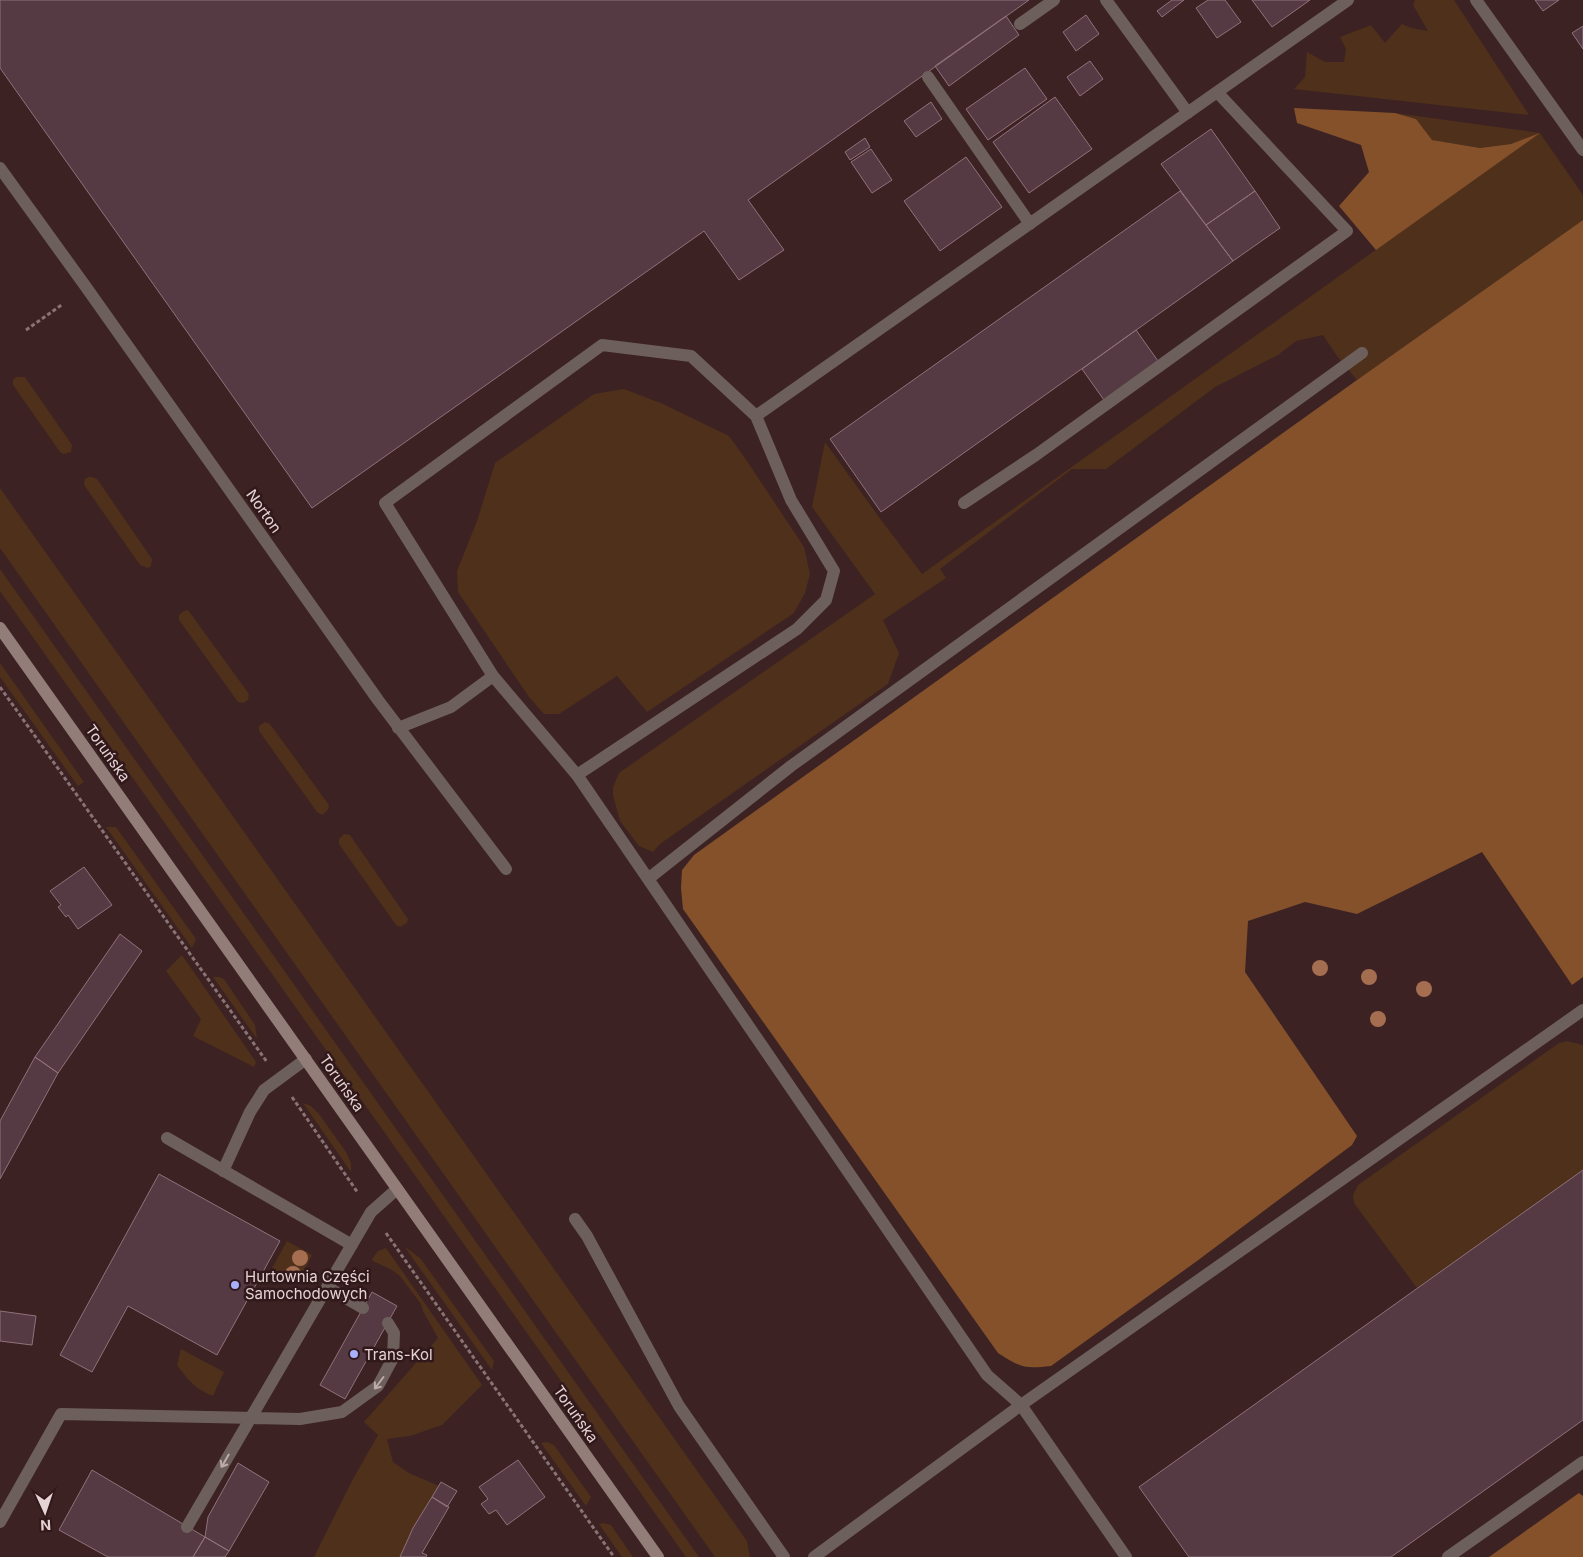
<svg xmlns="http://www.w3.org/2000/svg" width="1583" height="1557" font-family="Inter,sans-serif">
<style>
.green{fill:#4f301a}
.forest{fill:#85512b}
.building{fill:#553a43;stroke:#90727c}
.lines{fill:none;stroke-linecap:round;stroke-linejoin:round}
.path{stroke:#8a7374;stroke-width:3;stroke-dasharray:4 2.5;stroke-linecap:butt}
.lane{stroke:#6d605c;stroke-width:12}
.secondary{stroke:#927d78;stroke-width:12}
.tree{fill:#a56e50}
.oneway{stroke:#bcabaa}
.poi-dot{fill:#a7b1fc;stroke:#31181a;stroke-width:2}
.labels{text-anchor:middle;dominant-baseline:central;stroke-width:5;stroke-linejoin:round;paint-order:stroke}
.street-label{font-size:15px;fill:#e6d3d4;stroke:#31181a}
.poi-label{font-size:15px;fill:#e6d3d4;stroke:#31181a;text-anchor:start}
</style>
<rect width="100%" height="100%" fill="#3c2223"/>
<!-- green -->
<path class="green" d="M1415 0H1454L1529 115 1294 89 1305 77 1307 52 1325 62H1344L1346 49 1340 37 1371 25 1385 43 1402 24 1411 28 1428 31 1413 5Z
M1395 113 1540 133 1583 195V220L1357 380 1337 356 1323 335 1296 341 1278 355 1215 387 1106 469H1072L940 569 946 578 883 620 899 653 888 684 660 844 653 852 639 846 620 821 613 795V787L619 773 875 594 812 507 825 442 879 517 922 574 1538 134 1511 144 1480 148 1431 140 1416 119Z
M16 377H25L72 445 71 452 64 454 60 452 13 385V380Z
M624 389 663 404 729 436 745 458 804 547 810 574 805 593 794 613 647 712 617 676 559 714H544L529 697 458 592 457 571 477 521 495 463 594 394Z
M88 477H92L97 479 152 559 151 566 148 568 140 565 84 485 85 479Z
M0 488 747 1541 750 1557H715L0 548Z
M0 569 699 1557H686L0 591Z
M188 610 249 694 248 700 243 703 238 702 179 620V615L184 611Z
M0 663 84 782 78 786 0 677Z
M265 722 270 724 329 805 328 810 322 815 317 812 259 731V726Z
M106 827H116L196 939 192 948Z
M344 834 350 835 408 919 407 923 400 927 396 925 339 844V839Z
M182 955 256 1062 254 1067 193 1036 201 1019 166 971Z
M213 977H219L224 979 255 1025 257 1039Z
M1567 1041 1583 1045V1170L1417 1288 1354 1203 1353 1195 1358 1185 1559 1043Z
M303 1103 311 1106 319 1114 346 1152 351 1163V1172Z
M287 1241 312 1255 297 1284 271 1270Z
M404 1246 420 1258 494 1361 492 1370Z
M386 1248 482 1385 442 1425 410 1436 387 1439 393 1462 409 1473 439 1486 413 1528 400 1557H314L353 1479 378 1435 364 1422 438 1338 423 1311 421 1304 400 1276 392 1270 373 1261 372 1259 378 1251Z
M181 1349 224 1372 213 1396C195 1389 188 1380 177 1365Z
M547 1442 554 1445 591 1497 586 1506 541 1443Z
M604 1523 611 1525 633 1557H622L599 1524Z"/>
<!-- forest -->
<path class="forest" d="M1294 108 1395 113 1416 119 1432 140 1480 148 1511 144 1540 133 1376 250 1339 206 1369 172 1361 145 1297 123Z
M1583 220V977L1572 985 1482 852 1357 914 1305 902 1248 921 1245 972 1357 1136 1352 1145 1197 1261 1051 1366C1025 1369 1021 1368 998 1353L683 909 681 888 682 870 694 855 1357 380Z
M1579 1493 1583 1496V1557H1489Z"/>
<!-- building -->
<path class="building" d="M0 0H1029L748 200 784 250 739 280 704 231 312 508 0 68Z
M1172 0H1184L1162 17 1157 11Z
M1208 0H1225L1241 22 1217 38 1196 8Z
M1252 0H1310L1272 27Z
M1535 0H1559L1543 11Z
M1086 15 1099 34 1076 51 1063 32Z
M1006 16 1019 35 949 86 935 66Z
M1583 26V49L1572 33Z
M1090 61 1103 79 1080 96 1067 77Z
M1025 68 1047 99 988 140 966 109Z
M1055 97 1092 149 1029 193 993 142Z
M931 102 942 119 916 137 904 121Z
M1211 129 1255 191 1206 225 1161 164Z
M865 138 870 147 850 160 845 152Z
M871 149 892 180 872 193 851 162Z
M966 157 1002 207 940 251 904 201Z
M1180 191 1233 261 881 512 830 439Z
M1255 191 1280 228 1233 261 1206 225Z
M1136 330 1158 361 1104 400 1082 369Z
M84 867 112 905 78 929 68 915 66 917 58 907 61 905 50 891Z
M120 934 142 951 58 1073 35 1057Z
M35 1057 58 1073 0 1179V1121Z
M1583 1170V1420L1391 1557H1189L1139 1487Z
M159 1174 280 1241 217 1355 128 1306 92 1372 60 1355Z
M372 1292 397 1306 345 1399 320 1385Z
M0 1311 36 1316 32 1345 0 1341Z
M518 1460 545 1497 507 1525 496 1510 489 1514 481 1504 488 1499 479 1487Z
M238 1463 269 1482 229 1551 205 1537 208 1517Z
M92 1470 205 1537 193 1557H108L59 1530Z
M441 1482 457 1491 447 1507 432 1497Z
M432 1497 449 1507 422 1553 427 1555 426 1557H400L413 1528Z
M205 1537 229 1551 225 1557H193Z"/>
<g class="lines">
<!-- path -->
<path class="path" d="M26 330 63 304
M0 687 267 1062
M292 1097 358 1193
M386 1233 614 1557"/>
<!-- lane -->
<path class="lane" d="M1106 0 1188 113
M1476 0 1583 150
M1020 24 1054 0
M928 77 1030 224
M0 168 86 287 378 700 506 869
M756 416 1348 0
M964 503 1036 455 1347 231 1217 92
M398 728 451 707 493 676
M577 775 797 629 826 600 834 571 791 500 756 416 691 356 602 345 385 503 493 676 577 775 987 1375 1021 1405 1126 1557
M648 879 791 766 1362 353
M167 1138 352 1245
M223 1171 250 1112 264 1090 306 1059
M575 1219 587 1236 679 1406 784 1557
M327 1287 363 1308
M0 1522 61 1414 300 1419 342 1412 378 1386 393 1358 394 1333 388 1323
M187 1527 371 1212 397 1189
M814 1557 1021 1405 1583 1010
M1448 1557 1583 1462"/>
<!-- secondary -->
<path class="secondary" d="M0 628 658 1557"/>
</g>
<!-- trees -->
<g class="tree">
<circle cx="1320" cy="968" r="8"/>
<circle cx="1369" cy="977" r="8"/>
<circle cx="1424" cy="989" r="8"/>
<circle cx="1378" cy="1019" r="8"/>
<circle cx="300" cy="1258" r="8"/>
<circle cx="293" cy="1274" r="8"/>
</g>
<!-- one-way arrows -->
<defs><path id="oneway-shaft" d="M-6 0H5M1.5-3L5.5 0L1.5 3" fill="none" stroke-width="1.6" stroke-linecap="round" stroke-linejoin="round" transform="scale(1.25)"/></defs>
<g class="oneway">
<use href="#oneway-shaft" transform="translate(379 1383) rotate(127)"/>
<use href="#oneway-shaft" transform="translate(225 1461) rotate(120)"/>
</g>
<!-- markers -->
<g class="poi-dot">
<circle cx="235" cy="1285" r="5"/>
<circle cx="354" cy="1354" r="5"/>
</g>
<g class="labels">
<!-- street labels -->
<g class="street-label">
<text transform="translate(264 511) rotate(55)">Norton</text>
<text transform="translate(108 753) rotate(55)">Toruńska</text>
<text transform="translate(342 1083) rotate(55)">Toruńska</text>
<text transform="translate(576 1414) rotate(55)">Toruńska</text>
</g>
<!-- poi labels -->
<g class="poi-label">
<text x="245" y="1276">Hurtownia Części<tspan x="245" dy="17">Samochodowych</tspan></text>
<text x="364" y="1354">Trans-Kol</text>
</g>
</g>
<!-- north arrow -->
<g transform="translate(45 1512) rotate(177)" stroke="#31181a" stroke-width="4" paint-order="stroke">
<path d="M0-4L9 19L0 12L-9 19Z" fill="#e6d3d4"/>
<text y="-8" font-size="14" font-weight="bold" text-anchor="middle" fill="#e6d3d4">N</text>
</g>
</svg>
